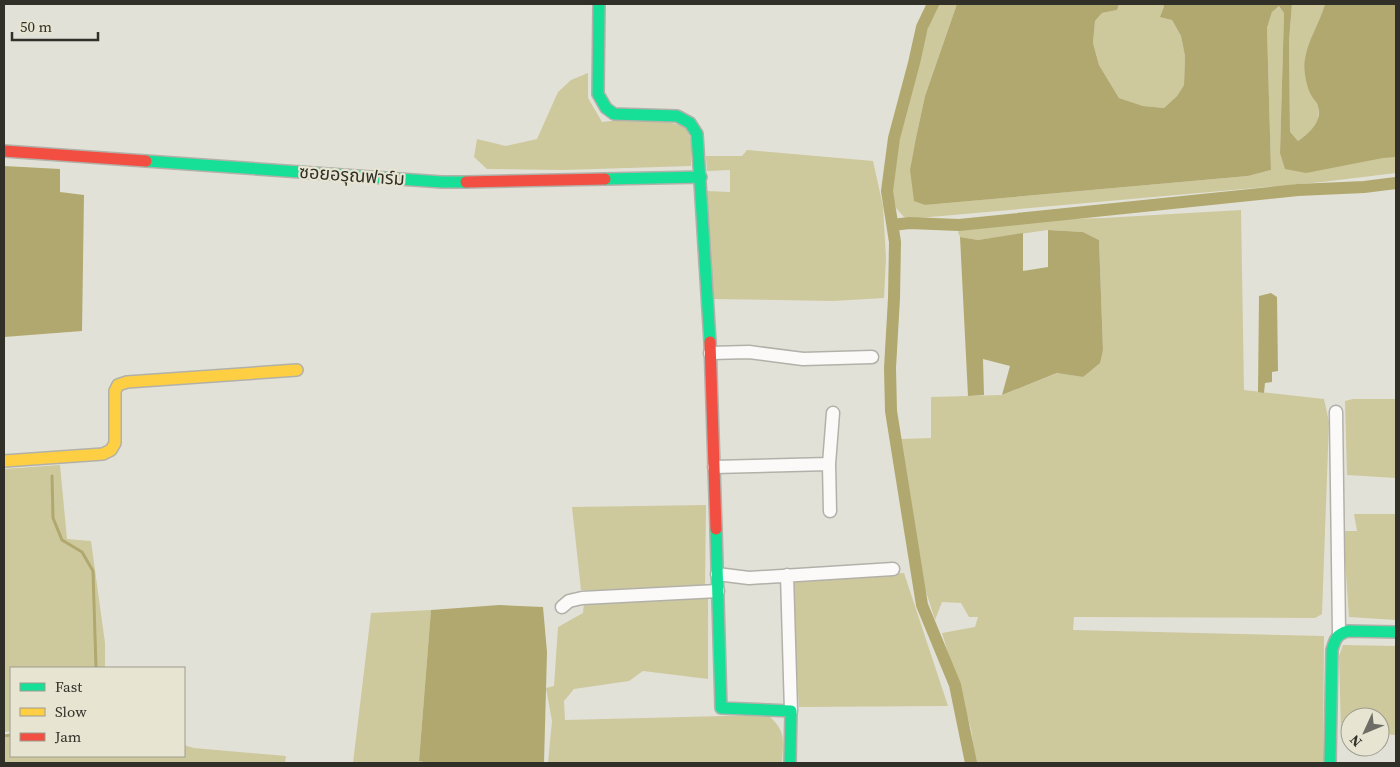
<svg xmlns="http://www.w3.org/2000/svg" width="1400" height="767" font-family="'Source Serif 4','Noto Sans Thai',serif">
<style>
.green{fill:#cec89d}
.water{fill:#b1a86f}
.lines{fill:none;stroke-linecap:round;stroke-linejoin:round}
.stream{stroke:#b1a86f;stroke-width:3}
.canal{stroke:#b1a86f;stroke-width:12}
.street-casing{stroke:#b2b1a9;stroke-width:15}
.fast-casing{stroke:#b2b1a9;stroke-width:14}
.slow-casing{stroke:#b2b1a9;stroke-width:14}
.jam-casing{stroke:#b2b1a9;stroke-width:14}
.street{stroke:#fbfaf9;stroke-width:12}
.fast{stroke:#16e098;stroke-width:11}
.slow{stroke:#ffcf43;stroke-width:11}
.jam{stroke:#f24e42;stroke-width:11}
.labels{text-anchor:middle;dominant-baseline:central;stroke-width:4.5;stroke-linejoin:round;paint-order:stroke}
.street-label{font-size:18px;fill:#302f28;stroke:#e7e5d2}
</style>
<rect width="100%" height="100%" fill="#e2e1d7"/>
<!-- green -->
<path class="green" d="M936 4H957L925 96 917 133 914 200 925 205 1248 176 1271 170 1267 28 1272 12 1279 6 1284 13 1280 153 1396 157V173L1322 182 919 218 904 217 896 208 892 192 894 156 932 13Z
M1119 4H1163L1181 36 1185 56 1184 85 1177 96 1164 108 1143 106 1119 98 1099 65 1093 43 1095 21 1102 13 1117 10Z
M1292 4H1325L1322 17 1312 37 1310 93 1319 107 1318 121 1310 133 1298 141 1290 133 1289 41Z
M588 73V98L602 122C631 119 659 118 686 127L691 140V166L563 170 487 169 474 157 477 139 506 146 537 139 558 92 571 80Z
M747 150 873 161 883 206 886 258 884 298 833 301 713 299 706 191 730 192V170L707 171 706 156H742Z
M1241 210 1244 390 1324 399 1329 422 1322 614 1315 618 1074 617 1073 630 1324 636 1323 763H976L971 729 942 633 975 627 978 617H969L961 603 942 602 935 620 923 582 901 439 931 438V397L1002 395 1058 373 1083 377 1103 350 1099 240 1083 232 1048 230 978 240 960 237 958 232 966 226 1025 220 1103 218Z
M1353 399H1396V478L1347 475 1345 401Z
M60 465 67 539 91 541 105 643V668H11V731L4 732V469Z
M706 505 705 588 602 592 581 590 572 507Z
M1354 514H1396V620L1349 617 1343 531H1357Z
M904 573 948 706 799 707 791 580Z
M708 596V679L643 671 629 681 574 689 564 701 565 720 768 715C787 732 783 740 782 763H548L552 721 546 688 554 686 558 627 583 613 584 602Z
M431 610 419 761 428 763H353L371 613Z
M1343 645 1396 646V735L1380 734V717H1350V733L1341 732 1339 656Z
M11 736V756H184V745L194 748 286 756 285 763H4V738Z"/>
<!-- water -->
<path class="water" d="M957 4H1119L1117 10 1102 13 1095 21 1093 43 1099 65 1119 98 1143 106 1164 108 1177 96 1184 85 1185 56 1181 36 1172 20 1160 17 1164 7 1163 4H1292L1289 41 1290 132 1298 141C1309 134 1323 121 1318 106 1317 102 1312 98 1310 93 1306 84 1303 68 1305 59 1308 39 1320 23 1325 4H1396V157L1383 158 1306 173 1285 169 1280 153 1284 13 1279 6 1272 12 1267 28 1271 170 1248 176 925 205 914 201 910 170 917 133 925 96Z
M4 166 60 169V192L84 195 82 331 4 337Z
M1048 230 1083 232 1099 240 1103 350 1100 363 1083 377 1057 373 1002 395 1010 366 983 359 984 395 968 396 960 237 978 240 1023 233V271L1048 267Z
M1271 293 1277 297 1278 371 1272 372V382L1265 383 1264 393 1258 392 1259 296Z
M499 605 543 607 547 652 544 763H428L419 761 431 610Z"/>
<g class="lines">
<!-- stream -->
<path class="stream" d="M52 476 53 518 62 540 82 552 93 571 96 668
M4 736 11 735"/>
<!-- canal -->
<path class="canal" d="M933 4 922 27 914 63 894 138 887 191 895 242 894 298 890 368 891 411 922 605 955 685 971 763
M893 225 909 223 959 225 1298 190 1364 187 1396 183"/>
<defs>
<path id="street" d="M710 353 749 352 803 359 872 357
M1336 412 1339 633
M714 467 829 464
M830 511 829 464 833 413
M717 574 749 578 893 569
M787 575 791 711
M562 607 569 601 582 598 718 591"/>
<path id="fast" d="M599 4 598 94 606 108 614 114 677 116 690 123 697 134 710 342
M146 161 442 182H466
M605 179 701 177
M716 529 721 708 791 711 790 763
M1330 763 1332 650C1335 639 1337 634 1348 631L1396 632"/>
<path id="slow" d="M4 461 103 454 111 450 115 443V391L118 385 127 382 297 370"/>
<path id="jam" d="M4 151 146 161
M466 182 605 179
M710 342 716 529"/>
</defs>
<!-- street casing -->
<use href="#street" class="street-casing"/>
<!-- fast casing -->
<use href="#fast" class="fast-casing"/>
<!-- slow casing -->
<use href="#slow" class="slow-casing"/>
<!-- jam casing -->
<use href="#jam" class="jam-casing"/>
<!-- street -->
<use href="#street" class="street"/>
<!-- fast -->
<use href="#fast" class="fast"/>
<!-- slow -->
<use href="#slow" class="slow"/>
<!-- jam -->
<use href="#jam" class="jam"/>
</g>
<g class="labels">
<!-- street labels -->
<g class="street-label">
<text transform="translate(352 175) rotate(4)">ซอยอรุณฟาร์ม</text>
</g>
</g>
<!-- border -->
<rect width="1400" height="767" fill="none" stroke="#302f28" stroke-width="10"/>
<!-- legend -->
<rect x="10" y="667" width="175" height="90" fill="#e7e5d2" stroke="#9e9c8e"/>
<rect x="20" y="683" width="25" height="8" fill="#16e098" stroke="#9e9c8e"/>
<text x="55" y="692" font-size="15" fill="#302f28">Fast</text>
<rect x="20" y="708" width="25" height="8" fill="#ffcf43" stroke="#9e9c8e"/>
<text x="55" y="717" font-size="15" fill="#302f28">Slow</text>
<rect x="20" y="733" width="25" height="8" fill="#f24e42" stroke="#9e9c8e"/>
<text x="55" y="742" font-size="15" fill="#302f28">Jam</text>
<!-- north arrow -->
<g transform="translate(1365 732) rotate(226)"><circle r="24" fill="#e7e5d2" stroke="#9e9c8e"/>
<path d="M0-4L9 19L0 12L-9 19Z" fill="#6e6d65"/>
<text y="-8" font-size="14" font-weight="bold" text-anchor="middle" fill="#302f28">N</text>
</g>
<!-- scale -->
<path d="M12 32v8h86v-8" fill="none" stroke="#302f28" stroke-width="2.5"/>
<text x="20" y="32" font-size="15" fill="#302f28" stroke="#e7e5d2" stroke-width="4" paint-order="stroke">50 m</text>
</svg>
